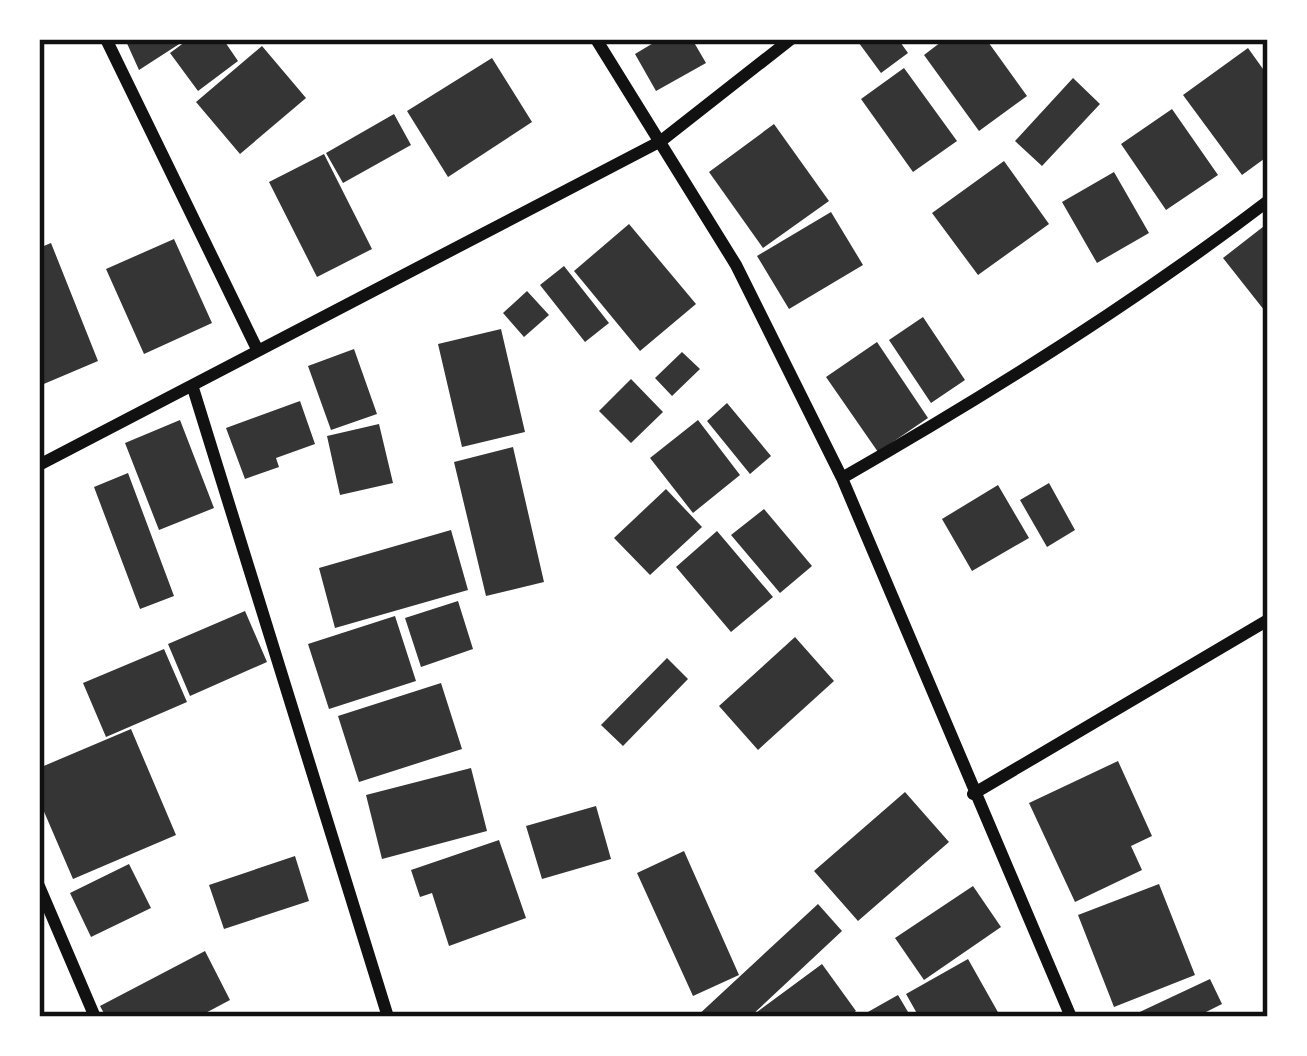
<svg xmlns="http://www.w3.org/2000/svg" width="1307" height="1056" font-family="Roboto,sans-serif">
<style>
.building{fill:#353535}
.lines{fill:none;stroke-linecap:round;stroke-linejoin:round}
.minor{stroke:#111;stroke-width:12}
.neatline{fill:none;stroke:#111;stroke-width:4.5}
</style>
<rect width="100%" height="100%" fill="#fff"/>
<!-- building -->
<path class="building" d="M125 39H187L139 70Z
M189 39H223L238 61 198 91 170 53Z
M660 39H692L706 63 656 91 635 54Z
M856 39H898L908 53 881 73Z
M945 39H986L1027 96 979 131 924 55Z
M262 46 306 98 240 154 196 102Z
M1248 48 1268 76V156L1242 175 1183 95Z
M492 58 532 122 448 177 407 111Z
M904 68 957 141 913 172 861 99Z
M1073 78 1100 104 1042 166 1015 141Z
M1172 109 1218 175 1166 210 1121 144Z
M394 114 411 145 343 183 326 153Z
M774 124 829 201 763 248 709 172Z
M324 154 372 249 317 277 269 182Z
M1004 161 1049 224 978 275 932 213Z
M1114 172 1149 233 1097 263 1062 202Z
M831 212 863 265 789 309 757 256Z
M1268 223V315L1223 258Z
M629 224 696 304 640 351 574 271Z
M174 239 212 323 144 354 106 269Z
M51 243 98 361 39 386V248Z
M564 266 609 323 585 342 540 285Z
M527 291 549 315 524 337 503 313Z
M923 317 965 380 931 403 889 340Z
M501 329 525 432 462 447 438 344Z
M877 342 928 418 878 452 826 377Z
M354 349 377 414 331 430 308 366Z
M682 352 700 369 672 396 655 378Z
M631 379 663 412 631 443 599 411Z
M300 401 315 444 276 458 279 467 245 479 226 428Z
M727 403 771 456 750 474 707 421Z
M180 420 214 508 159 530 125 443Z
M698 420 740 475 693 513 650 458Z
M379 424 393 483 340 495 327 436Z
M513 447 544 582 486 596 454 462Z
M128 473 174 596 140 609 94 487Z
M1049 483 1075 530 1047 547 1020 500Z
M998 485 1029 538 972 571 942 519Z
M666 489 702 527 650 575 614 538Z
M764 509 812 566 780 593 731 535Z
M451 530 468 590 335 628 319 568Z
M717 531 773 597 731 632 676 567Z
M458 601 473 649 421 667 405 618Z
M245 611 267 662 190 696 168 644Z
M395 616 416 681 329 709 308 644Z
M795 637 834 681 758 750 719 706Z
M164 649 187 702 106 737 83 683Z
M667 658 688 679 623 746 601 725Z
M441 683 462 749 359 782 338 716Z
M131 729 176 835 73 879 39 800V768Z
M1118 761 1152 836 1131 846 1142 870 1075 902 1029 803Z
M471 768 487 831 382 859 366 795Z
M905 792 949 842 858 921 814 871Z
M596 806 611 859 542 879 526 826Z
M499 840 526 918 449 946 432 893 420 897 411 870Z
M684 851 739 975 693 996 637 873Z
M295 856 309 901 224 929 209 885Z
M129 864 151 908 91 937 70 893Z
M1159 884 1195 975 1114 1007 1078 915Z
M973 886 1001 927 924 980 895 938Z
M818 904 842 931 750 1017H696Z
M205 951 230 1000 198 1017H106L100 1006Z
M968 959 999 1014 919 1017 906 994Z
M822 964 856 1011 848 1017H760L757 1012Z
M1210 979 1222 1004 1196 1017H1129Z
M898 995 911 1017H859Z"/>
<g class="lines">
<!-- minor -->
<path class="minor" d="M106 39 257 349
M596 39 736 265 842 478 1071 1017
M193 388 388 1017
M39 465 661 141 791 39
M842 478C989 394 1133 304 1268 201
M973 794 1268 620
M39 886 95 1017"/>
</g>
<!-- border -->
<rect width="1307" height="1056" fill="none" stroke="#ffffff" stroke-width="84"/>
<rect x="42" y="42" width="1223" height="972" class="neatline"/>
</svg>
